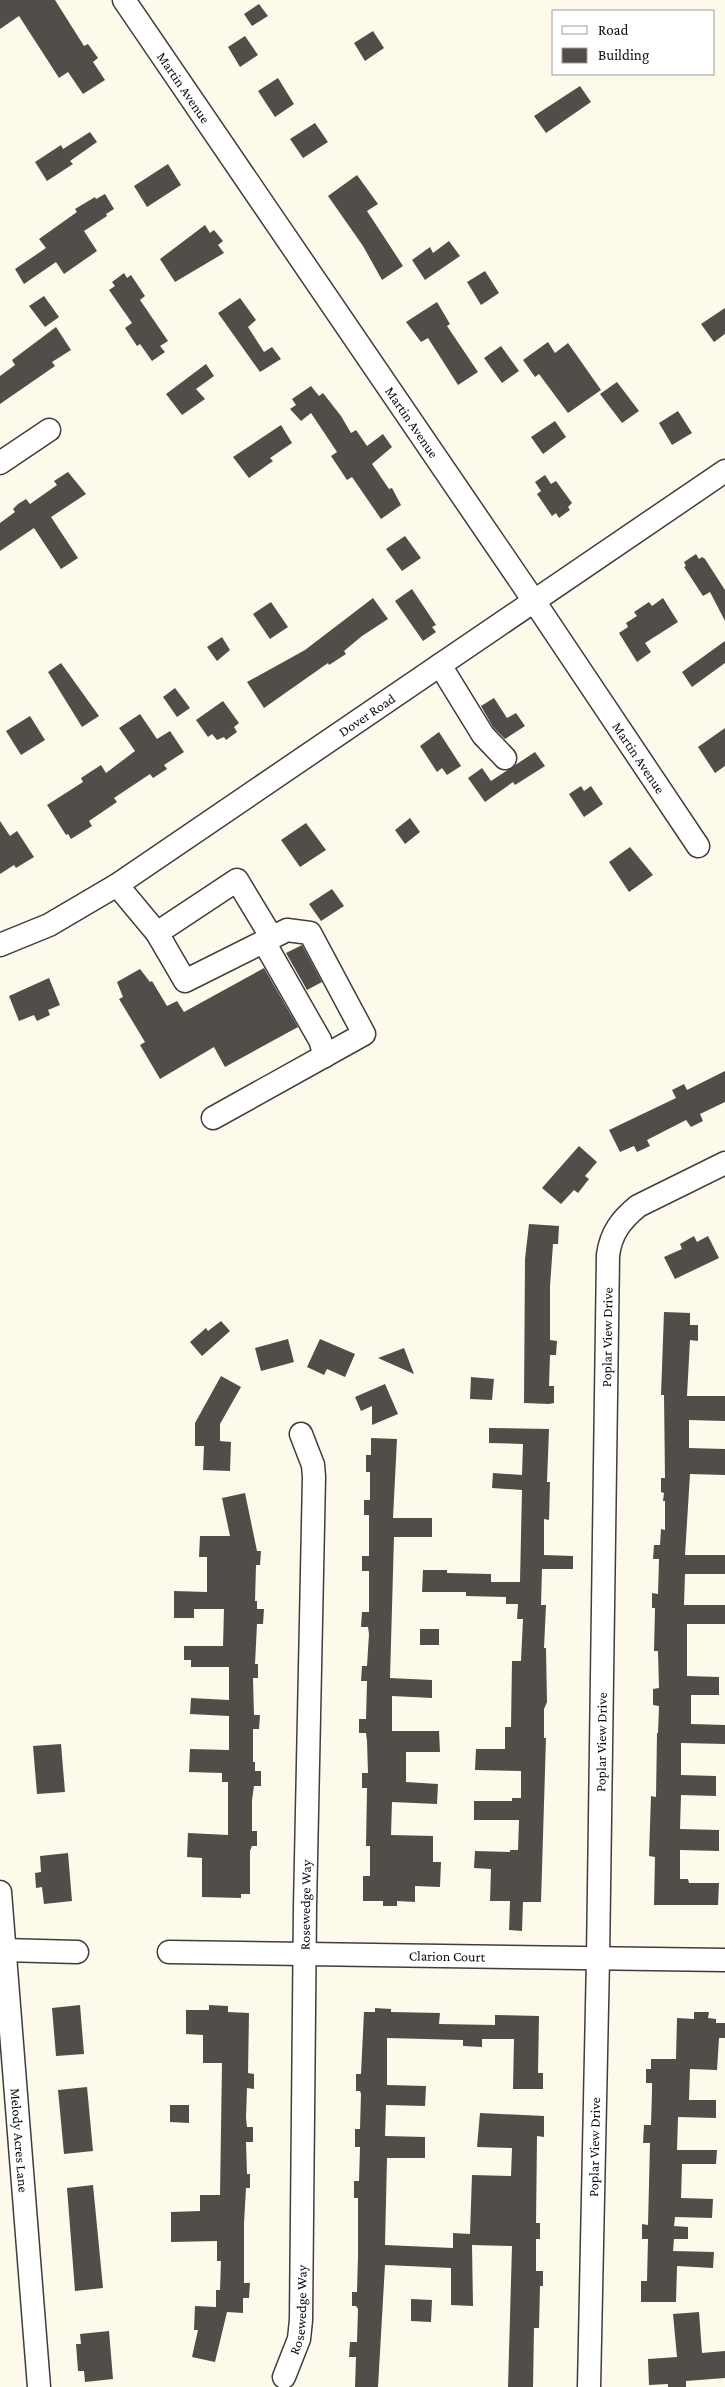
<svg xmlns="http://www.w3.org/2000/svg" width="725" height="2387" font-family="'Crimson Pro',serif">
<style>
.building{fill:#524d49}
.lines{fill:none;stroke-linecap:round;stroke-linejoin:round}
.minor-casing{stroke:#3e3e3e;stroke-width:25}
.minor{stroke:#fff;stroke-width:22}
.labels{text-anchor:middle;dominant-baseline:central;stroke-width:5;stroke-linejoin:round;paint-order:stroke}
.street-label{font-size:14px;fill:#0b0b0b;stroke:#fff}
</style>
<rect width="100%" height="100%" fill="#fdfaeb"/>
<!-- building -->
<path class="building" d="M0 0H55L84 46 88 44 98 58 93 62 105 80 83 94 68 72 59 78 19 16 0 29Z
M259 4 268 16 252 26 244 14Z
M373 31 384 48 365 61 354 43Z
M245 36 258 55 240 67 228 47Z
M278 78 294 104 275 117 258 91Z
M580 86 591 102 546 133 534 116Z
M315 123 328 142 303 158 290 139Z
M90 132 97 142 70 161 73 164 47 181 35 162 61 145 63 149Z
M168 164 181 185 147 207 134 186Z
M357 175 378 204 367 211 403 266 382 280 363 246 328 196Z
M105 194 114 209 106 214 107 216 84 231 97 251 64 274 56 262 24 284 15 269 46 248 39 239 77 212 75 209 95 197 96 199Z
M205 225 210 233 214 230 223 241 218 245 224 253 175 282 160 259Z
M449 241 460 256 425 280 412 260 430 247 433 253Z
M485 271 499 293 481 305 467 282Z
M124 273 127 278 131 275 145 296 140 300 168 341 160 346 165 352 152 361 140 344 137 346 125 328 132 323 109 290 115 286 112 282Z
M44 296 59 317 45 327 29 306Z
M240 298 256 320 248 327 264 352 272 347 281 359 260 372 218 313Z
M437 302 450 324 447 326 478 372 458 385 428 338 421 342 406 322Z
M725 308V334L714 342 701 324Z
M56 327 71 350 52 362 55 366 0 404V376L15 365 12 360Z
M548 342 555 353 568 343 601 390 568 413 539 374 535 377 523 360Z
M501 346 519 371 502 383 484 358Z
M206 364 214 376 196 389 205 399 182 415 166 394Z
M617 382 639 411 622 423 600 394Z
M311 386 319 396 323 393 341 416 351 433 356 430 367 446 383 434 392 447 372 464 389 489 392 488 401 505 381 519 352 477 347 480 331 456 337 452 311 413 301 421 290 409 296 405 292 399Z
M678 411 692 433 672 445 659 423Z
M555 421 566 437 543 454 531 437Z
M281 425 292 443 270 458 273 461 249 478 233 457Z
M68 472 86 494 51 517 78 558 61 569 34 528 0 551V523L15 512 13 509 18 504 26 499 30 504 57 485 54 481Z
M545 475 551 484 556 481 572 503 568 507 570 510 559 518 556 513 552 516 537 494 541 491 535 482Z
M405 536 421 558 402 571 386 549Z
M696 554 699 559 702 557 705 559 725 590V621L710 592 703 596 684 567 686 566 684 562Z
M412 589 436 625 432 627 436 632 423 641 395 601Z
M373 598 388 619 362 636 344 651 346 654 329 665 328 663 264 708 247 682 305 650Z
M663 598 678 622 645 643 651 652 637 662 619 633 628 627 626 623 637 616 634 612 649 602 652 606Z
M271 602 288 627 270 639 253 614Z
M222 637 230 650 217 661 207 647Z
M725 641V663L692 687 682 672Z
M61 663 99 716 82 727 48 672Z
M175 688 190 708 177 717 163 697Z
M494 698 507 718 516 713 525 726 505 739 493 727 481 706Z
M223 701 239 723 234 727 237 732 226 740 224 737 217 740 212 734 208 737 196 720Z
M140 714 157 739 170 731 184 752 164 765 167 769 153 778 150 774 114 798 117 802 89 821 92 826 71 839 68 834 66 835 47 805 83 782 81 778 101 765 106 773 135 751 119 728Z
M30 716 45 740 21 755 6 731Z
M725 728V766L715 773 698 747Z
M439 732 461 766 447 775 442 768 437 772 420 746Z
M535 752 545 766 515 785 513 782 485 802 468 778 482 768 491 781Z
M581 786 584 791 591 786 603 804 584 817 569 794Z
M410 818 420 832 405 844 395 830Z
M0 821 10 836 17 831 34 857 16 868 14 865 0 874Z
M306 823 326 850 300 867 281 840Z
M630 847 653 875 629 892 609 862Z
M332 889 344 906 321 921 309 904Z
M302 945 322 982 307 990 286 953Z
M264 968 298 1027 225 1067 214 1047 160 1079 140 1045 145 1042 119 999 123 997 117 982 140 969 150 982 152 981 167 1006 177 1001 184 1012Z
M49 978 60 1005 48 1010 50 1015 37 1021 34 1015 19 1021 9 996Z
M725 1071V1102L700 1114 703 1121 691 1127 686 1120 647 1140 650 1146 637 1152 634 1146 620 1152 609 1130 676 1098 672 1090 684 1084 687 1090Z
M579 1146 597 1162 585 1176 589 1179 578 1193 574 1190 561 1204 542 1188Z
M529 1224 559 1226 558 1244H553L550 1286V1340L557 1341 556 1355H550L549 1386H554V1403L549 1404 524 1403 525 1259Z
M694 1236 697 1242 708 1236 719 1258 675 1279 664 1257 682 1249 680 1244Z
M664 1312 690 1313V1325H698V1341L690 1340 687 1396H725V1421L689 1420V1448L725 1449V1475L690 1474 685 1555H725V1574H685L684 1605H725V1624H687V1676L719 1677V1695H691V1724L725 1725V1744L681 1743V1775L716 1776V1796L681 1795 680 1829 719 1830V1851L680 1850V1879H688L689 1883H719L718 1905H654L655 1857 649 1856 651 1796 656 1797 657 1733H658L659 1706 653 1705V1689L659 1688 658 1651H654L655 1608H652V1593L658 1594 659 1559H653L654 1545H660L661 1529 665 1530V1501H663L664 1493 661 1492V1478H665L664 1395H661Z
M221 1321 230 1331 202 1356 190 1342 206 1328 208 1331Z
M288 1339 294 1362 261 1371 255 1348Z
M320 1339 355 1354 345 1377 327 1369 324 1375 307 1367Z
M404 1348 414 1374 378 1358Z
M221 1376 241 1387 220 1424V1441L231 1442 230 1471 203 1470 204 1446H195V1423Z
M471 1377 494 1379 492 1400 470 1399Z
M385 1384 398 1414 372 1425V1406L361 1411 355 1397Z
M489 1428 549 1429 547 1482H550L549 1520 544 1519V1555L573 1556V1569H542L541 1605H546L544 1648H546L547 1702 544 1709V1738H546L541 1902H523L522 1931 509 1930 510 1901H490L491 1869 474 1868 475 1851 510 1852V1850H518L519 1820H474V1801H512V1798H521V1771L475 1770 476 1749H505V1727H511L512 1661H521L523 1619H517L518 1604H506V1597L466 1596V1592H422L423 1570H447V1573L491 1574V1582H520L522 1490 492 1488 493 1473 522 1475 523 1444 489 1443Z
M371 1438 397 1439 393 1518H432V1537H394L390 1678 432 1680V1698L392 1696V1731H439L440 1752H406V1782L438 1784 437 1804 392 1802 391 1835 433 1836V1862H441L440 1887 415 1886V1902L397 1901V1906H383V1901H363V1876H370V1846H366L367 1788H362V1773H368L367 1741 366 1733H359V1719H366L367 1681H361L362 1666H367L369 1634 368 1627H361L362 1612H369V1571H362V1556H369V1515H364V1500H370V1472H366V1455H371Z
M245 1493 257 1551H261L260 1565H256L255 1601H257V1609H264L263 1624H257L255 1664H258V1678H253L254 1715H260L259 1729H253V1762H255V1771H261V1786H254L252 1800V1831H257V1846H252L250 1851V1894H241V1898L202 1897V1858L187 1857 188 1833 228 1835V1782H222V1773L189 1772 190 1749 229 1750V1716L190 1714 191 1698 229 1700V1667H191V1660H184V1646H223L224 1609H194V1618H174V1591L207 1592V1557H199L200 1536H230L222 1498Z
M420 1629H439V1645H420Z
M61 1744 65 1792 37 1794 33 1746Z
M68 1853 72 1901 44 1904 42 1887 36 1888 35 1873 41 1872 40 1856Z
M80 2005 84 2054 56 2056 52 2008Z
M209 2005 228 2006V2012L249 2013 248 2073 254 2074V2089L247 2088 246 2118 247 2127H253V2142H246L247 2174H250V2188H246L244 2223V2283H250L249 2298H243V2313L227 2312 215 2362 192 2357 198 2330H194L195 2306 216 2307V2290H220L221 2261H217V2241L171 2242V2212L200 2211V2195H220L222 2063H203V2035L186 2034V2010H209Z
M375 2008 391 2009V2012L440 2013 439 2024 495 2025V2015L539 2016 538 2073H543V2089H513L514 2039H482V2047L463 2046V2040L387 2038V2085L426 2086 425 2106 386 2105 385 2136 425 2137V2158H387L385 2245 453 2248V2233L470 2234 472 2175 511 2176 512 2148 477 2147 480 2113 544 2116V2137L537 2136 536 2223H540V2239H536V2271H543V2286H540L539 2328H534L533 2387H508L512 2246 472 2245 473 2306 451 2305V2268L385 2265 378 2387H355L356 2357H349L350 2342H357L358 2309 356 2306H352V2292H357L358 2256V2198H354V2181H359L360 2147H355V2129H360L361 2094 360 2091H356V2074H361L364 2012H375Z
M694 2012H709L708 2018 716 2019V2023H725V2038H719L717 2070 690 2069 689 2100H716V2118L678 2117 677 2150H717L716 2164H682L681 2198 713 2199 712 2218 675 2217 674 2226 688 2227V2239H674L673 2251 714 2252 713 2268 677 2266 676 2302H641V2281H647L648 2239H642V2224L648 2225 650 2143H643L644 2125H651L652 2092V2083H646V2069H651V2059H676L677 2018 694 2019Z
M87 2087 93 2151 64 2154 58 2090Z
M170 2105H189V2123L170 2122Z
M93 2185 103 2288 75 2291 67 2188Z
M411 2299 432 2300 431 2322 411 2321Z
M699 2312 702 2353 725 2351V2378L686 2381V2387H668V2384L649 2385 648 2359 677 2357 673 2314Z
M109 2331 113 2379 85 2382 84 2371H78L76 2344H81L80 2334Z"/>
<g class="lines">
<defs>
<g id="minor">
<path id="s1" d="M124 0 534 601 698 846"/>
<path d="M0 463 49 430"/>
<path d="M440 665 483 735 505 758"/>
<path d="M117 885 157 933 185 981 287 930 310 933 364 1034 213 1118"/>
<path d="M157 933 237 880 272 938"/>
<path d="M264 942 320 1040 325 1056"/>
<path id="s2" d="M0 945 49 925 117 885 725 471"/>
<path id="s3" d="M0 1892 39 2387"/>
<path d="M3 1950 77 1952"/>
<path id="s4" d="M169 1952 725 1960"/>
<path id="s5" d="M284 2377 299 2339 301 2320 305 1907 314 1477 313 1465 301 1434"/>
<path id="s6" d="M589 2387 598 1959 608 1255C611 1233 621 1220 638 1206L725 1163"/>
</g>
</defs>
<!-- minor casing -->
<use href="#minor" class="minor-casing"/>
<!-- minor -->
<use href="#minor" class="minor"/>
</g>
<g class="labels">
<!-- street labels -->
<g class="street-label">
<text stroke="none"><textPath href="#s1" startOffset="106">Martin Avenue</textPath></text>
<text stroke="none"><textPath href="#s1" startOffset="511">Martin Avenue</textPath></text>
<text stroke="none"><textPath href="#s2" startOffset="434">Dover Road</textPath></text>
<text stroke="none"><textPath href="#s1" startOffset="916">Martin Avenue</textPath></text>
<text stroke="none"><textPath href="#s6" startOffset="1050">Poplar View Drive</textPath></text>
<text stroke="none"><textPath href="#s6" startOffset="645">Poplar View Drive</textPath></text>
<text stroke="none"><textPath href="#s5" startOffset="475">Rosewedge Way</textPath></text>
<text stroke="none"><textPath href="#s4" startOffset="278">Clarion Court</textPath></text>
<text stroke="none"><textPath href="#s3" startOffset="249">Melody Acres Lane</textPath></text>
<text stroke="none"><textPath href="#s6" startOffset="240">Poplar View Drive</textPath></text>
<text stroke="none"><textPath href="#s5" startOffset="70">Rosewedge Way</textPath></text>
</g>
</g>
<!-- legend -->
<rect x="552" y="10" width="162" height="65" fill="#ffffff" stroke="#9d9d9d"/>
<rect x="562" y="26" width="25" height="8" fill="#ffffff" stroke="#9d9d9d"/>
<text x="598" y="35" font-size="15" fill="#0b0b0b">Road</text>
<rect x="562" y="48" width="25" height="15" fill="#524d49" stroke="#9d9d9d"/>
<text x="598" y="60" font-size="15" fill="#0b0b0b">Building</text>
</svg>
